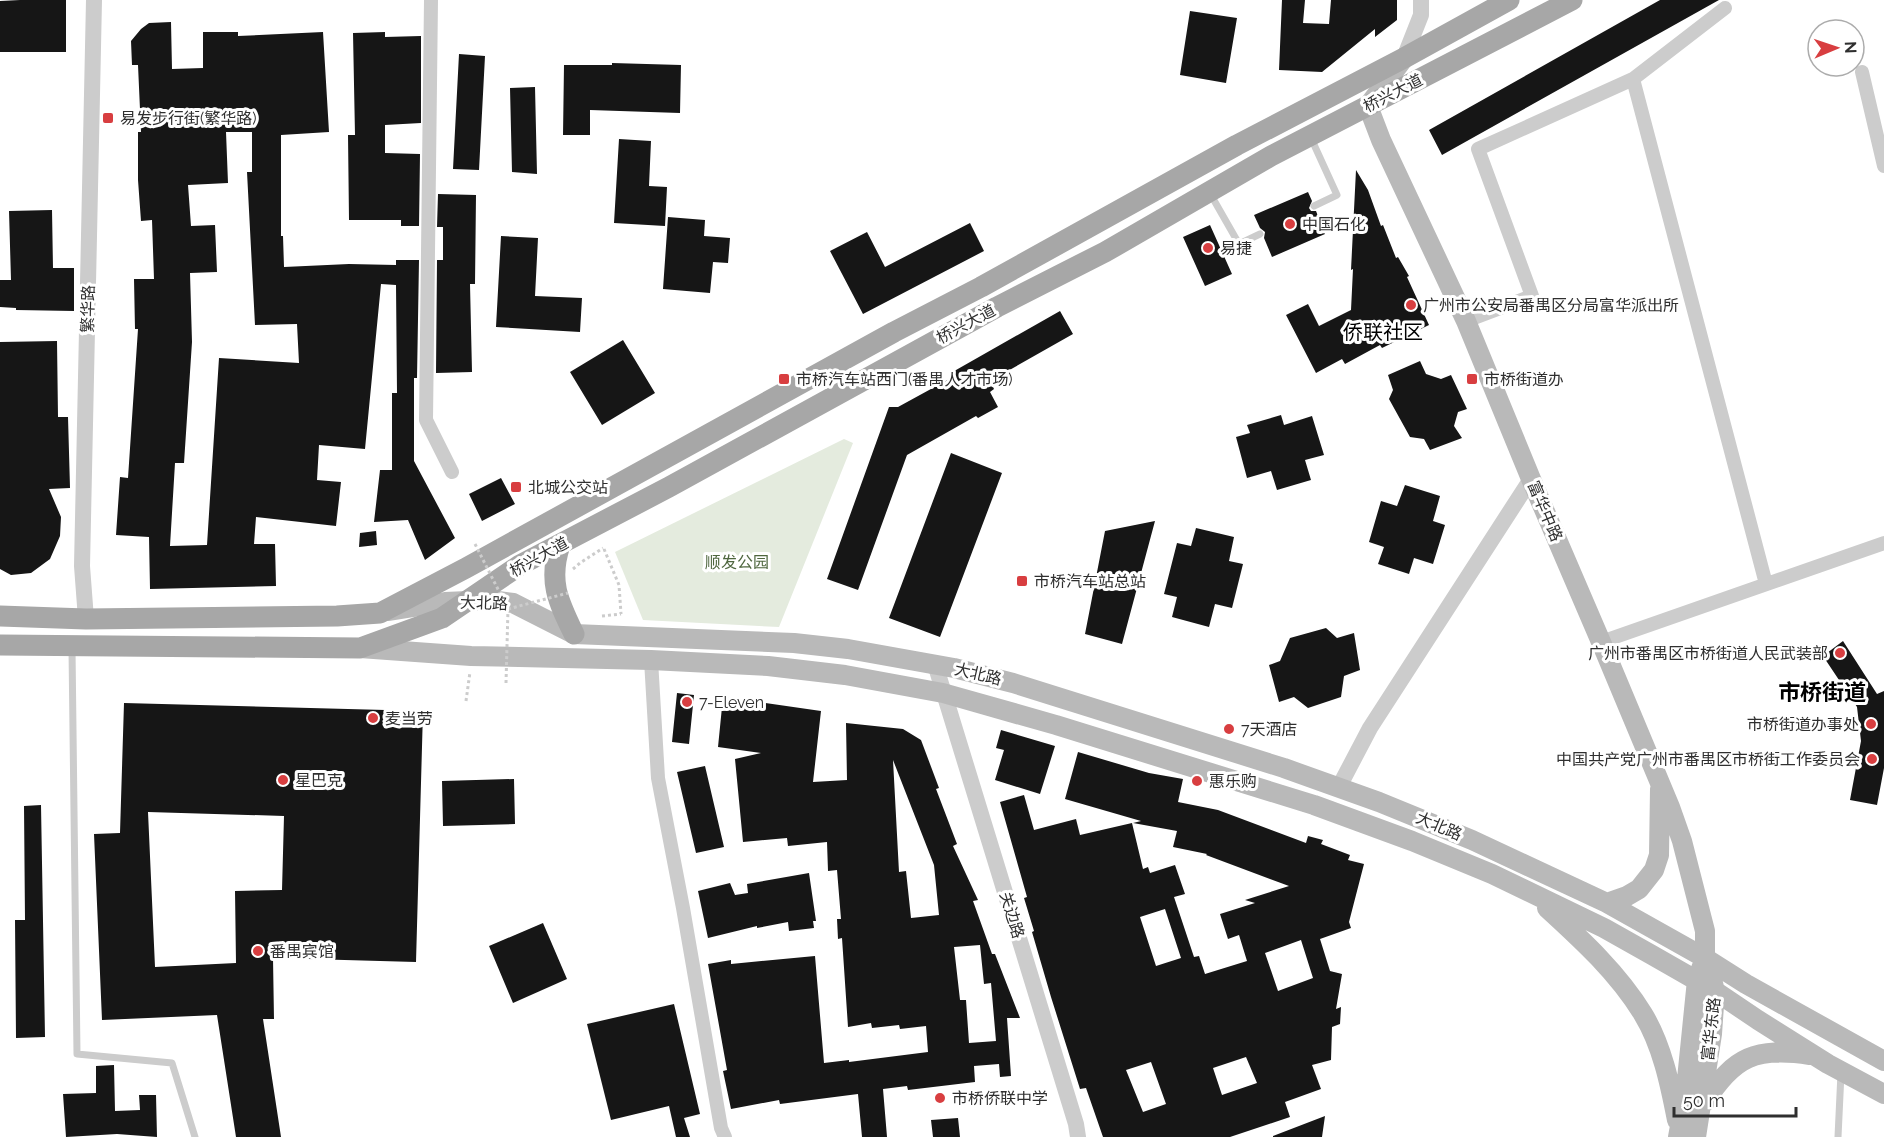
<svg xmlns="http://www.w3.org/2000/svg" width="1884" height="1137" font-family="Raleway,'Noto Sans SC',sans-serif">
<style>
.green{fill:#e4ebde}
.building{fill:#161616;fill-rule:evenodd}
.lines{fill:none;stroke-linecap:round;stroke-linejoin:round}
.path{stroke:#ccc;stroke-width:3;stroke-dasharray:3 3;stroke-linecap:butt}
.service{stroke:#ccc;stroke-width:7}
.minor{stroke:#ccc;stroke-width:14}
.tertiary{stroke:#ccc;stroke-width:16}
.secondary{stroke:#b9b9b9;stroke-width:20}
.primary{stroke:#a7a7a7;stroke-width:21}
.path-bridge{stroke:#ccc;stroke-width:3;stroke-dasharray:3 3;stroke-linecap:butt}
.poi-dot{fill:#d83e40;stroke:#fff;stroke-width:2}
.labels{text-anchor:middle;dominant-baseline:central;stroke-width:6;stroke-linejoin:round;paint-order:stroke}
.street-label{font-size:16px;fill:#2f2f2f;stroke:#fff}
.poi-label{font-size:16px;fill:#2f2f2f;stroke:#fff;text-anchor:start}
.park-label{font-size:16px;fill:#4f673f;stroke:#fff}
.quarter-label{font-size:20px;fill:#000;stroke:#fff}
.district-label{font-size:22px;font-weight:bold;fill:#000;stroke:#fff}
</style>
<rect width="100%" height="100%" fill="#fff"/>
<!-- green -->
<path class="green" d="M844 439 853 443 779 627 643 620 615 552Z"/>
<!-- building -->
<path class="building" d="M20 0H66V52H0V1Z
M1282 0H1305L1303 23 1329 24 1331 0H1397V20L1375 37V29L1322 72 1279 70Z
M1660 0H1719L1442 155 1429 130Z
M1190 11 1237 18 1226 83 1180 75Z
M171 22 172 69 203 68V32H238V36L323 32 329 132 281 135V236H283L284 267 349 264 396 265V260H419L417 378H414V461L455 538 425 560 408 520 374 522 380 470H392V393H397L396 285 381 284 365 449 319 445 317 480 341 482 336 526 256 517 254 544H275L276 586 150 589 149 537 116 535 120 477 128 478 138 329H135L134 279H154L152 220 141 221 138 180V132H141L138 65H132L131 41 141 29 149 23ZM226 132H252V172H247L255 325 297 324 299 363 219 358 207 545 170 546 175 463H184L192 342 190 273 217 272 215 225 191 226 188 185 228 183Z
M385 32V37L421 36V123L385 125V153L420 154 419 226H401V220H349L348 135H355L353 33Z
M459 54 485 56 479 170 453 169Z
M612 63 681 65 680 113 590 110V135H563L564 65H612Z
M535 87 537 174 512 172 510 88Z
M619 139 651 141 649 186 667 187 665 226 614 223Z
M1356 170 1368 190 1381 226 1383 225 1396 258 1398 257 1409 276 1407 277 1429 325 1382 348 1380 345 1345 364 1342 359 1316 373 1286 315 1308 304 1319 326 1351 310 1353 269 1351 270Z
M1308 192 1312 201 1309 208 1311 211H1316L1325 234 1272 257 1264 238 1265 232 1260 228 1254 215Z
M438 194 476 195 475 284H470L472 372 436 373 437 260H443V227H437Z
M52 210 53 268H74V311L16 310V308L0 307V280H11L9 211Z
M668 217 705 220 704 236 730 238 728 263 713 262 710 293 663 289Z
M970 223 984 251 863 314 830 251 867 232 885 267Z
M1210 225 1232 274 1205 286 1183 237Z
M501 236 538 238 535 296 582 298 580 332 496 327Z
M1060 311 1073 334 990 381 994 389 990 392 998 407 978 418 976 416 907 455 858 590 827 579 889 407H898L951 378 949 374Z
M623 340 655 393 602 425 570 372Z
M57 341 58 417H68L70 488 49 489 61 517 60 536 50 559 31 573 11 575 0 569V342Z
M1420 361 1426 374 1441 379 1451 375 1467 409 1458 412 1454 426 1462 438 1430 450 1424 439 1410 437 1389 399 1393 390 1388 375Z
M1281 415 1284 425 1312 416 1324 455 1305 460 1311 480 1277 490 1271 471 1247 478 1236 437 1250 433 1247 425Z
M951 453 1002 473 940 637 889 618Z
M501 478 515 504 482 521 469 494Z
M1405 485 1440 496 1433 521 1445 525 1433 564 1414 558 1409 574 1378 564 1384 547 1369 542 1381 501 1397 506Z
M1155 521 1122 644 1085 634 1105 531Z
M1196 528 1234 537 1229 561 1243 564 1232 608 1215 604 1209 627 1172 617 1177 597 1164 594 1177 543 1191 546Z
M376 531 377 545 359 547 360 533Z
M1326 628 1337 638 1354 633 1360 670 1344 676 1341 697 1308 708 1294 697 1279 702 1269 665 1280 661 1290 638Z
M1843 641 1877 694 1884 691V768L1877 805 1850 800 1861 741 1857 707 1823 656Z
M677 693 694 695 689 744 672 742Z
M723 697 821 711 813 782 847 780 846 723 903 729 921 740 939 788 936 789 957 844 953 846 978 900 973 901 992 954H995L1020 1018H1007L1011 1076 1000 1077 999 1064 974 1066 975 1082 908 1090 907 1086 883 1089 887 1137H862L858 1094 780 1104 779 1100 731 1109 723 1071 727 1070 708 964 731 960V964L815 956 824 1063 849 1060V1062L928 1052 926 1026 900 1029 899 1025 872 1028 871 1023 848 1027 842 938 838 939 837 919H841L837 870 828 871 827 842 788 846 787 838 743 842 735 759 761 753 718 747ZM893 760 934 865 939 915 911 918 906 871 899 872ZM980 945 984 984 991 983 996 1041 969 1043 966 1000H960L954 947Z
M124 703 423 711 416 962 273 958 274 1019H263L281 1137H236L217 1015 102 1020 94 834 120 833ZM148 812 284 816 282 890 235 891 236 963 155 967Z
M1001 730 1055 746 1040 794 995 780 1004 750 996 748Z
M1078 752 1149 773 1183 779 1178 802 1218 810 1306 843 1308 836 1323 840 1321 844 1350 855 1348 860 1364 864 1349 922 1351 928 1320 939 1330 971 1342 974 1336 1009 1341 1007 1340 1024 1332 1027 1331 1060 1312 1065 1321 1089 1285 1102 1290 1117 1230 1137H1103L1086 1088 1080 1089 1051 997 1032 932 1034 931 1024 898 1027 897 1000 802 1024 795 1034 830 1076 819 1080 835 1132 823 1143 869 1148 867 1150 873 1175 865 1185 894 1174 897 1194 957 1199 956 1205 974 1247 961 1239 935 1228 939 1220 914 1255 903 1245 900 1289 886 1206 855 1207 854 1173 847 1177 831 1133 823 1141 821 1065 799ZM1165 909 1181 958 1156 966 1140 917ZM1301 940 1313 978 1278 991 1265 953ZM1246 1057 1257 1083 1222 1095 1213 1068ZM1151 1062 1166 1104 1143 1112 1126 1070Z
M705 766 724 847 696 853 677 772Z
M514 779 515 824 443 826 442 781Z
M41 805 45 1037 16 1038 15 920H25L24 806Z
M809 873 816 921H813L814 928 789 931 788 922 757 928V926L708 938 698 891 730 883 735 895 748 893 747 884Z
M543 923 567 979 513 1003 489 946Z
M674 1004 700 1114 684 1118 690 1137H676L669 1106 611 1120 587 1024Z
M114 1065 115 1111 140 1110 139 1095H156L157 1137 117 1134 66 1137 63 1094 96 1093V1066Z
M1325 1116 1322 1137H1273V1136Z
M958 1118 960 1137H933L931 1120Z"/>
<g class="lines">
<!-- path -->
<path class="path" d="M604 549 619 585 621 614
M573 569 580 563 603 548
M602 616 621 614
M466 701 470 672"/>
<!-- service -->
<path class="service" d="M1311 138 1337 195 1314 206
M1211 195 1239 244 1260 234
M72 649 77 1054 172 1063 195 1137
M1838 1137 1841 1073"/>
<!-- minor -->
<path class="minor" d="M431 0 426 420 452 472
M1862 72 1884 166
M1633 79 1766 584
M1466 321 1532 296 1478 149 1633 79 1725 8
M1601 642 1884 543
M651 660 658 778 683 908 721 1128 725 1137"/>
<!-- tertiary -->
<path class="tertiary" d="M1404 58 1421 15V0
M86 619 82 566 94 0
M935 664 1076 1124 1078 1137
M1339 787 1370 728 1531 479"/>
<!-- secondary -->
<path class="secondary" d="M1404 58 1368 106 1381 140 1466 321 1531 479 1601 642 1670 807 1682 841 1705 931V958L1697 980 1685 1099 1678 1137
M389 611 445 602 491 600 513 603 574 634 794 643 848 649 954 668 1013 683 1284 768 1379 802 1472 840 1607 903 1705 958 1746 984 1884 1061
M360 648 471 656 651 660 768 666 845 675 943 693 1056 725 1314 805 1412 841 1492 874 1604 928 1652 955 1715 991 1758 1020 1828 1064 1884 1094
M1607 903 1627 896 1639 889 1654 870 1659 855 1660 789
M1547 908C1582 940 1618 973 1643 1014 1662 1045 1670 1084 1677 1120
M1705 1102C1734 1056 1756 1047 1810 1055
M1696 1137 1712 1034 1715 991 1712 980"/>
<!-- primary -->
<path class="primary" d="M560 545C548 581 558 601 574 634
M0 616 86 619 337 616 380 613 466 568 894 332 981 287 1237 145 1404 58 1509 0
M0 645 360 648 423 625 442 618 520 565 669 487 997 307 1105 252 1271 156 1572 0"/>
<!-- path-bridge -->
<path class="path-bridge" d="M475 544 508 609 506 683
M508 609 568 593"/>
</g>
<!-- markers -->
<g class="poi-dot">
<rect x="102" y="112" width="12" height="12" rx="3"/>
<circle cx="1290" cy="224" r="6"/>
<circle cx="1208" cy="248" r="6"/>
<circle cx="1411" cy="305" r="6"/>
<rect x="778" y="373" width="12" height="12" rx="3"/>
<rect x="1466" y="373" width="12" height="12" rx="3"/>
<rect x="510" y="481" width="12" height="12" rx="3"/>
<rect x="1016" y="575" width="12" height="12" rx="3"/>
<circle cx="1840" cy="653" r="6"/>
<circle cx="687" cy="702" r="6"/>
<circle cx="373" cy="718" r="6"/>
<circle cx="1871" cy="724" r="6"/>
<circle cx="1229" cy="729" r="6"/>
<circle cx="1872" cy="759" r="6"/>
<circle cx="283" cy="780" r="6"/>
<circle cx="1197" cy="781" r="6"/>
<circle cx="258" cy="951" r="6"/>
<circle cx="940" cy="1098" r="6"/>
</g>
<g class="labels">
<!-- street labels -->
<g class="street-label">
<text transform="translate(1393 93) rotate(-27)">桥兴大道</text>
<text transform="translate(88 309) rotate(-89)">繁华路</text>
<text transform="translate(966 324) rotate(-28)">桥兴大道</text>
<text transform="translate(1545 511) rotate(67)">富华中路</text>
<text transform="translate(539 557) rotate(-29)">桥兴大道</text>
<text transform="translate(484 603) rotate(2)">大北路</text>
<text transform="translate(978 674) rotate(13)">大北路</text>
<text transform="translate(1439 826) rotate(23)">大北路</text>
<text transform="translate(1012 915) rotate(73)">关边路</text>
<text transform="translate(1711 1029) rotate(-84)">富华东路</text>
</g>
<!-- poi labels -->
<g class="poi-label">
<text x="120" y="118">易发步行街(繁华路)</text>
<text x="1302" y="224">中国石化</text>
<text x="1220" y="248">易捷</text>
<text x="1423" y="305">广州市公安局番禺区分局富华派出所</text>
<text x="796" y="379">市桥汽车站西门(番禺人才市场)</text>
<text x="1484" y="379">市桥街道办</text>
<text x="528" y="487">北城公交站</text>
<text x="1034" y="581">市桥汽车站总站</text>
<text x="1828" y="653" text-anchor="end">广州市番禺区市桥街道人民武装部</text>
<text x="699" y="702">7-Eleven</text>
<text x="385" y="718">麦当劳</text>
<text x="1859" y="724" text-anchor="end">市桥街道办事处</text>
<text x="1241" y="729">7天酒店</text>
<text x="1860" y="759" text-anchor="end">中国共产党广州市番禺区市桥街工作委员会</text>
<text x="295" y="780">星巴克</text>
<text x="1209" y="781">惠乐购</text>
<text x="270" y="951">番禺宾馆</text>
<text x="952" y="1098">市桥侨联中学</text>
</g>
<!-- park labels -->
<g class="park-label">
<text x="737" y="562">顺发公园</text>
</g>
<!-- quarter labels -->
<g class="quarter-label">
<text x="1383" y="332">侨联社区</text>
</g>
<!-- district labels -->
<g class="district-label">
<text x="1822" y="692">市桥街道</text>
</g>
</g>
<!-- north arrow -->
<g transform="translate(1836 48) rotate(88)"><circle r="28" fill="#ffffff" stroke="#acacac" stroke-width="1.5"/>
<path d="M0-4.5L10 22L0 15L-10 22Z" fill="#d83e40"/>
<text y="-9" font-size="16" font-weight="bold" text-anchor="middle" fill="#2f2f2f">N</text>
</g>
<!-- scale -->
<path d="M1674 1107v9h122v-9" fill="none" stroke="#2f2f2f" stroke-width="3"/>
<text x="1683" y="1107" font-size="18" fill="#2f2f2f" stroke="#ffffff" stroke-width="4.5" paint-order="stroke">50 m</text>
</svg>
